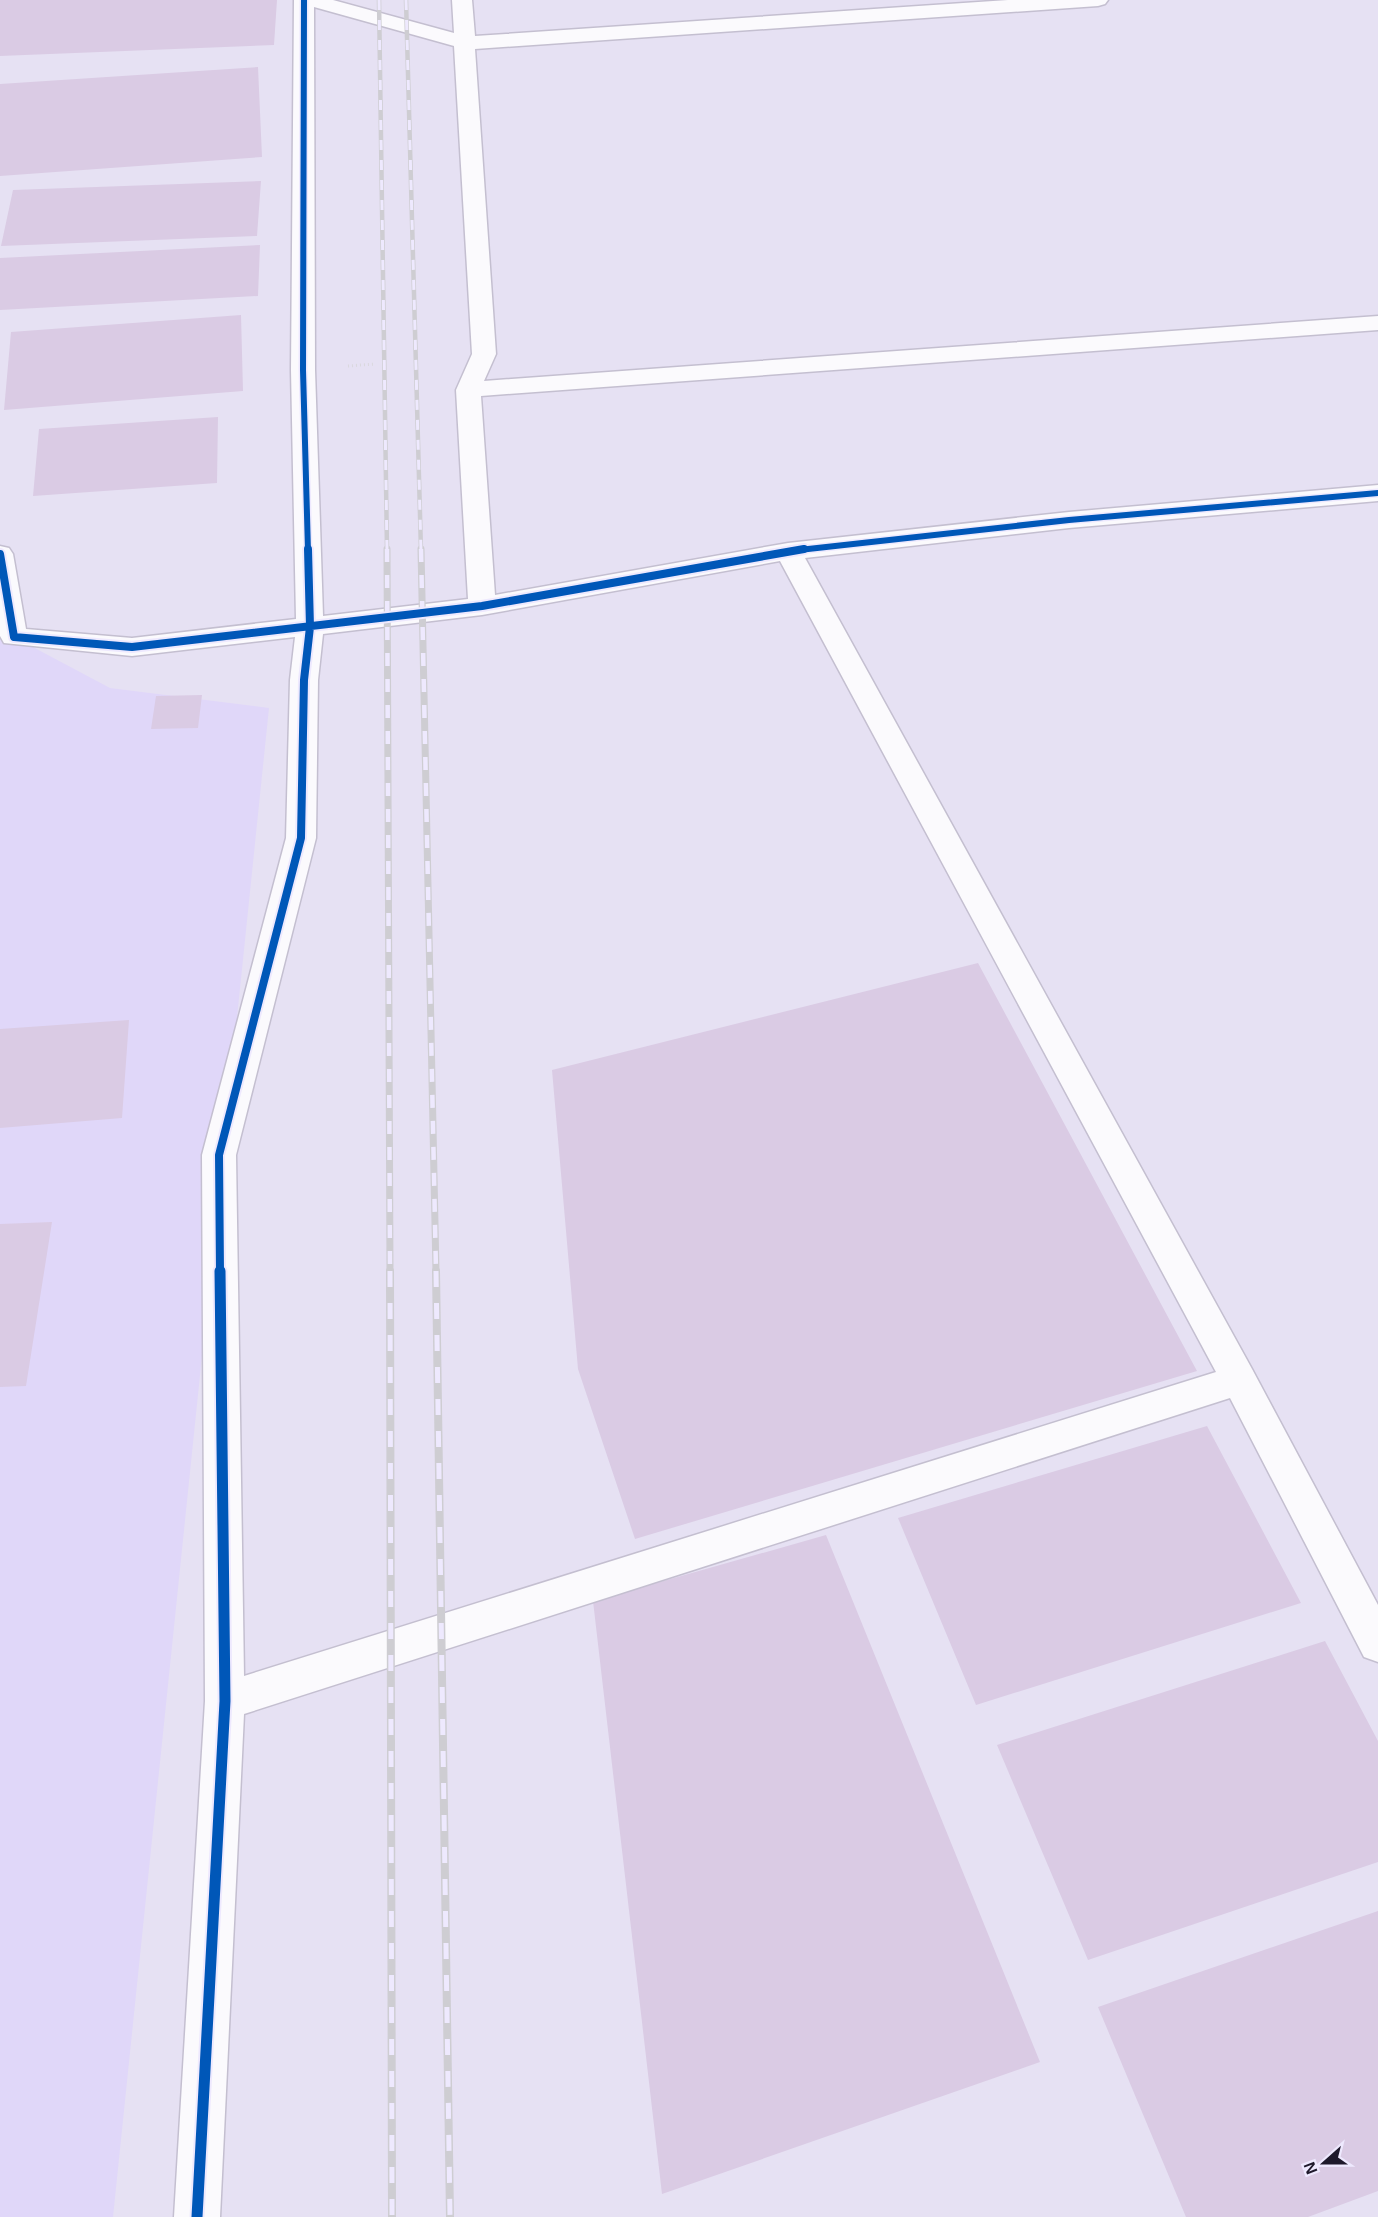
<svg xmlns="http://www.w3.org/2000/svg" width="1378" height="2217" font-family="Arial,sans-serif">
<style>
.built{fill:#e0d7f9}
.building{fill:#dacbe4}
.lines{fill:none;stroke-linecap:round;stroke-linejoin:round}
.minor-casing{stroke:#c4bfd0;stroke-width:3}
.path{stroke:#dad8de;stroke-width:3;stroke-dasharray:1 3;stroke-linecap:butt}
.minor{fill:#fbfafd;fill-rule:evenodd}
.rail-far2-casing{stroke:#cecdd2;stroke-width:4.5}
.rail-far1-casing{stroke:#cecdd2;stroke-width:7}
.rail-casing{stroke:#cecdd2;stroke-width:8}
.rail-far2{stroke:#eee9fe;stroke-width:3;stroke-dasharray:10;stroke-linecap:butt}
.rail-far1{stroke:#eee9fe;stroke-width:4.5;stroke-dasharray:13;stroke-linecap:butt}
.rail{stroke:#eee9fe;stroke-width:5;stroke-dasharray:16;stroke-linecap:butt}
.cycleway-far2-casing{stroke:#eee9fe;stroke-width:9}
.cycleway-far1-casing{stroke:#eee9fe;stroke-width:12}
.cycleway-casing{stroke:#eee9fe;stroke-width:15}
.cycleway-far2{stroke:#0057b8;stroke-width:6}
.cycleway-far1{stroke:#0057b8;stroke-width:8}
.cycleway{stroke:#0057b8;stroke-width:11}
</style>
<rect width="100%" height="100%" fill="#e6e1f3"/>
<!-- built -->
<path class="built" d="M0 544 14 637 110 688 269 708 113 2217H0Z"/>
<!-- building -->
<path class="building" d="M0 0H277L274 45 0 56Z
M258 67 262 157 0 176V84Z
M261 181 257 236 1 246 13 190Z
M260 245 258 296 0 310V258Z
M241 315 243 391 4 410 11 332Z
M218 417 217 483 33 496 39 429Z
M202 695 198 728 151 729 156 696Z
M978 963 1197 1371 635 1539 578 1369 552 1070Z
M129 1020 122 1118 0 1128V1029Z
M52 1222 26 1386 0 1387V1224Z
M1207 1426 1301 1603 976 1705 898 1518Z
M826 1535 1040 2062 662 2194 593 1601Z
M1325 1641 1378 1741V1862L1088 1960 997 1745Z
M1378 1911V2191L1308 2217H1186L1098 2007Z"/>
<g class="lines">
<defs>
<path id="minor" d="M294 0H333L454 33 452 0H472L475 36 1008 0H1108L1105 4 1098 6 475 49 496 354 484 381 1378 316V330L481 396 495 595 788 543 1069 512 1378 485V501L1069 528 805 558 1252 1369 1378 1605V1662L1364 1657 1230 1398 244 1714 220 2217H174L205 1701 202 1155 286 838 290 680 295 637 132 656 4 643 0 636V546L9 548 13 554 26 629 132 638 296 619 291 370ZM314 7 454 46 472 354 456 390 468 599 323 616 315 370ZM780 561 1216 1372 244 1676 236 1155 316 838 318 680 323 634 482 615Z"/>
</defs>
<!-- minor casing -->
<use href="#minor" class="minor-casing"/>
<!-- path -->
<path class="path" d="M348 366 375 364"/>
<!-- minor -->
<use href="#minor" class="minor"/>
<defs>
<path id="rail-far2" d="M379 0 387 551
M406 0 421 551"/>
<path id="rail-far1" d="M387 549 390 1272
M421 549 436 1272"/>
<path id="rail" d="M390 1271 392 2217
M436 1271 450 2217"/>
</defs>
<!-- rail-far2 casing -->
<use href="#rail-far2" class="rail-far2-casing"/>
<!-- rail-far1 casing -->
<use href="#rail-far1" class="rail-far1-casing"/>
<!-- rail casing -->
<use href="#rail" class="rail-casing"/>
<!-- rail-far2 -->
<use href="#rail-far2" class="rail-far2"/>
<!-- rail-far1 -->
<use href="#rail-far1" class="rail-far1"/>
<!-- rail -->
<use href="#rail" class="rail"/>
<defs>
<path id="cycleway-far2" d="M304 0 303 370 308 551
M790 551 1069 520 1378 493"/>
<path id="cycleway-far1" d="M0 554 14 637 132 647 482 606 804 549
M220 1272 219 1155 301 838 304 680 310 627 308 549"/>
<path id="cycleway" d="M197 2217 225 1701 220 1271"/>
</defs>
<!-- cycleway-far2 casing -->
<use href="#cycleway-far2" class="cycleway-far2-casing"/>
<!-- cycleway-far1 casing -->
<use href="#cycleway-far1" class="cycleway-far1-casing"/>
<!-- cycleway casing -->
<use href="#cycleway" class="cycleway-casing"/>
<!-- cycleway-far2 -->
<use href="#cycleway-far2" class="cycleway-far2"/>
<!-- cycleway-far1 -->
<use href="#cycleway-far1" class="cycleway-far1"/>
<!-- cycleway -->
<use href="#cycleway" class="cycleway"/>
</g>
<!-- north arrow -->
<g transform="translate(1324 2163) rotate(249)" stroke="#eee9fe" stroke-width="4.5" paint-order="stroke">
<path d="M0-4.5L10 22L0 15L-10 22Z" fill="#1e192b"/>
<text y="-9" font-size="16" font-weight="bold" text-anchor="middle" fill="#1e192b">N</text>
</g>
</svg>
